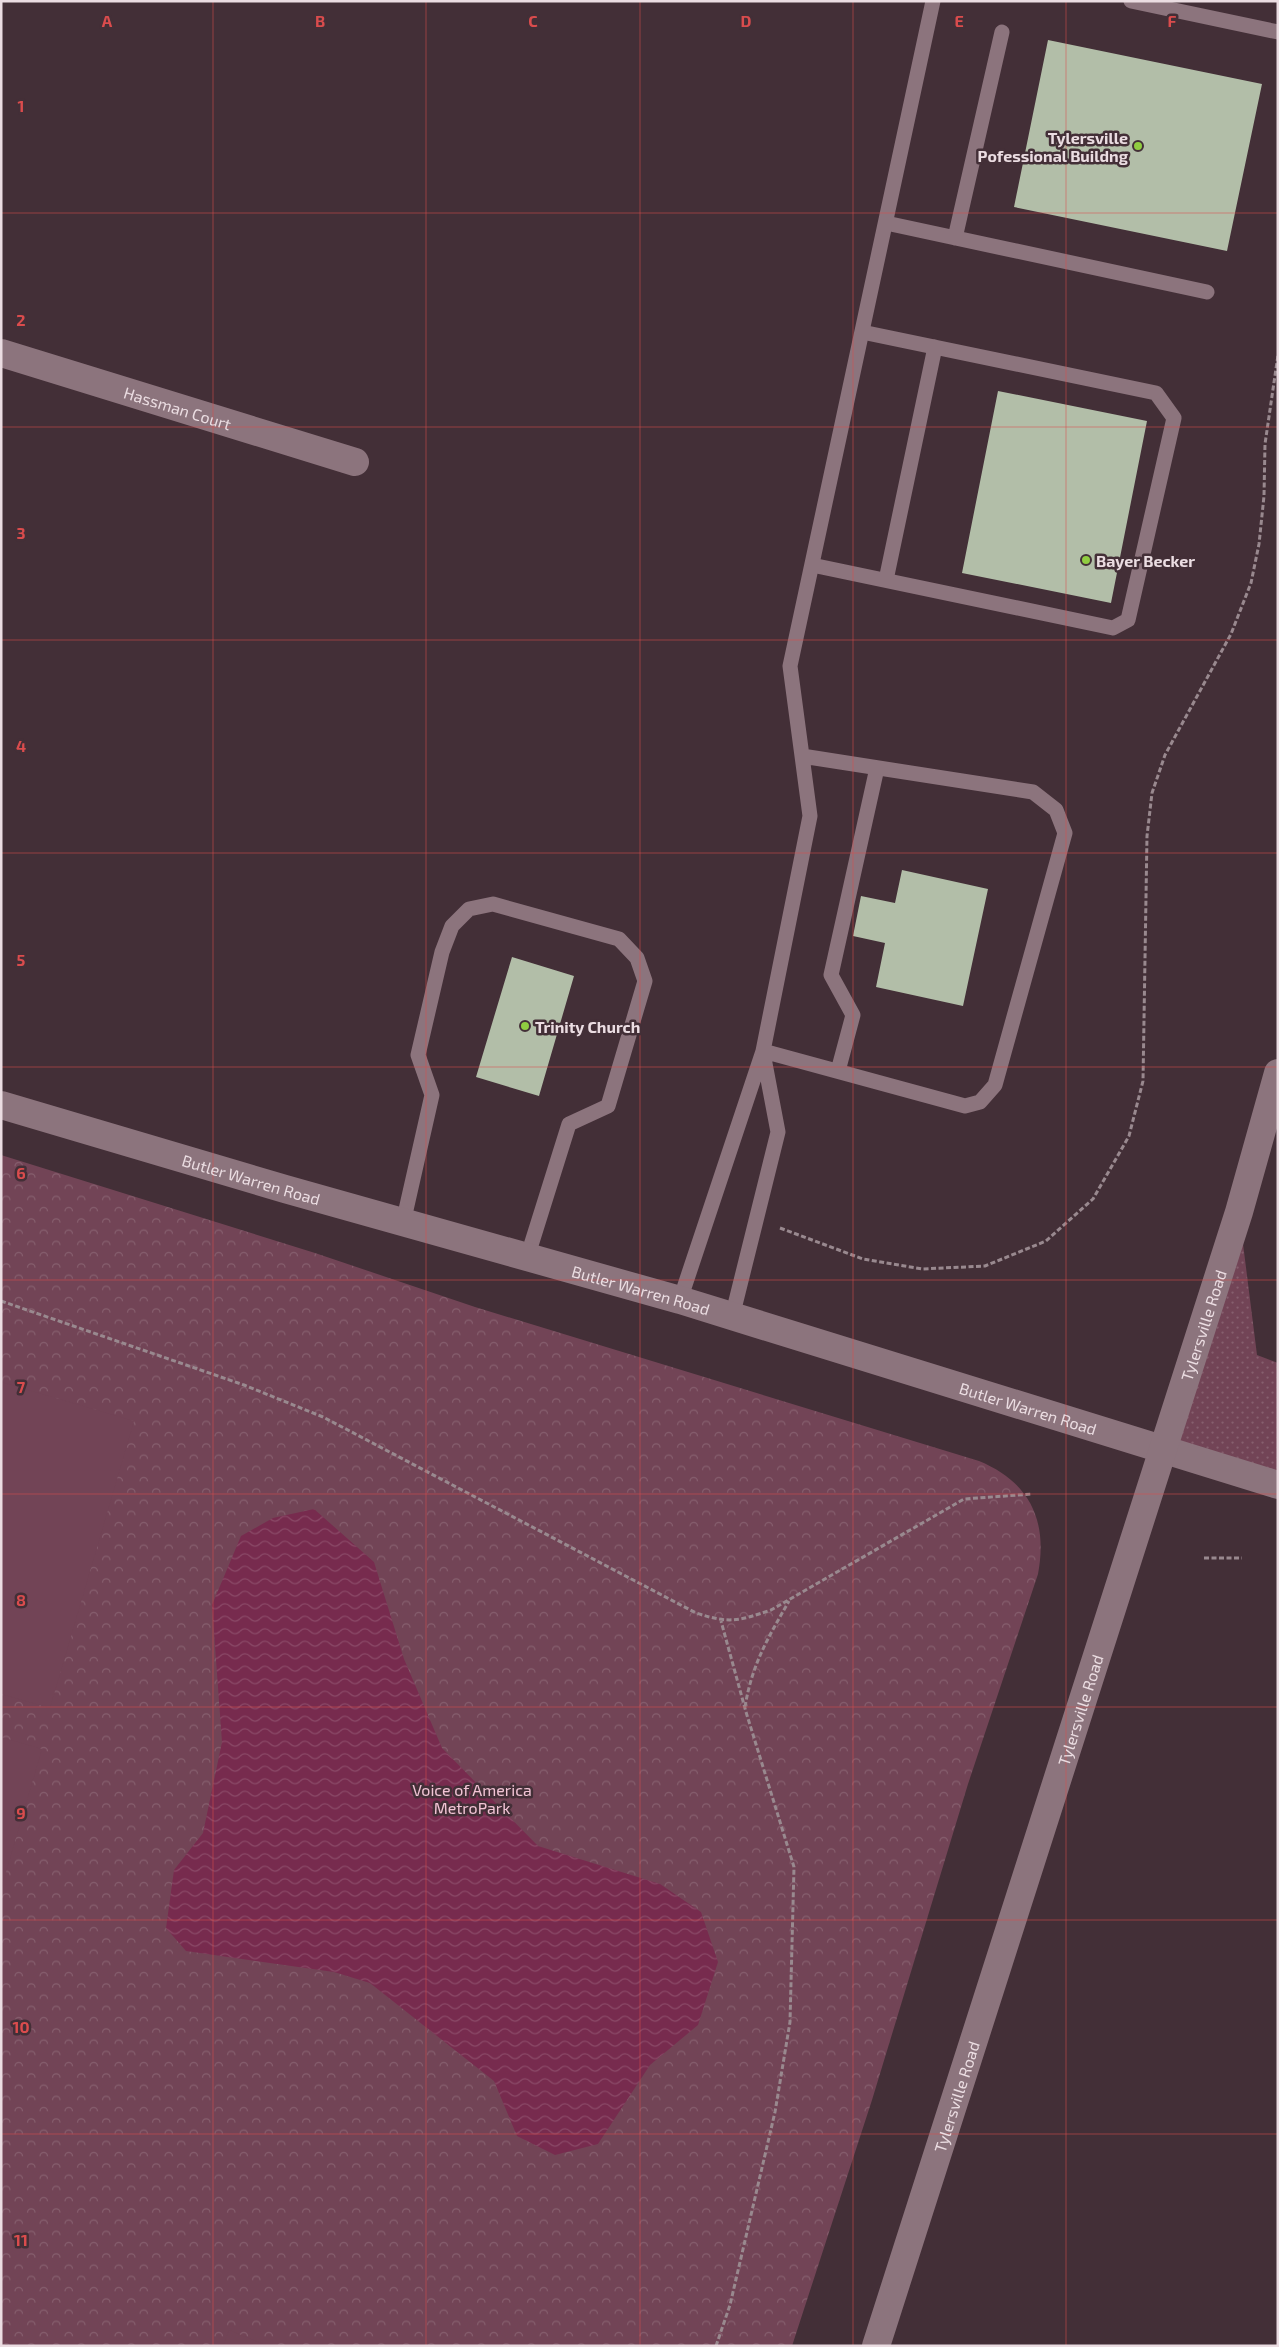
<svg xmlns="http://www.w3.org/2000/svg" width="1279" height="2347" font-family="'Exo 2',sans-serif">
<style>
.grass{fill:url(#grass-dots)}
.park{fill:url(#park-crowns)}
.garden{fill:#724456}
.water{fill:url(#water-waves)}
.building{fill:#b2bea8}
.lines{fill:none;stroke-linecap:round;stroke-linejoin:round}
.path{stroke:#99898f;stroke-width:3;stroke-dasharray:5 2.5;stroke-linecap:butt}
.lane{stroke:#8c747d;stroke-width:15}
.street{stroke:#8c747d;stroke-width:28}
.secondary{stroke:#8c747d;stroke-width:28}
.grid{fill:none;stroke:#da4c4d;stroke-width:1;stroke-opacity:0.55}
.poi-dot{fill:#90cd41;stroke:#432f37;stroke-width:2}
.labels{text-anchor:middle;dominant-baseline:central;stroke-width:5;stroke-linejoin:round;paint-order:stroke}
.poi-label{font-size:16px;font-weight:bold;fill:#ebdde2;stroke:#432f37;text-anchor:start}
.street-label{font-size:16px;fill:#ebdde2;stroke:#432f37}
.park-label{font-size:16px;fill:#f2c4d5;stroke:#432f37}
.grid-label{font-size:16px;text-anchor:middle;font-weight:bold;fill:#da4c4d;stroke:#432f37;stroke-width:5;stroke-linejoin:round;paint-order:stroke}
</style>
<defs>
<pattern id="grass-dots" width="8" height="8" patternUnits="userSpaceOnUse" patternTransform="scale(1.25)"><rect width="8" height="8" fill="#724456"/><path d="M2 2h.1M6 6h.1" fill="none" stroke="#865f6e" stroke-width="1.8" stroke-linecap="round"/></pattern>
<pattern id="park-crowns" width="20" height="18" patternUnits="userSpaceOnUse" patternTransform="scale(1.25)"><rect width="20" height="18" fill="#724456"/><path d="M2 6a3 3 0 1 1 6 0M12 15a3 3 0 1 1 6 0" fill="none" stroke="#865f6e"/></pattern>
<pattern id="water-waves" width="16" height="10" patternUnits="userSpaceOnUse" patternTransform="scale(1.25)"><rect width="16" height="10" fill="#772b4e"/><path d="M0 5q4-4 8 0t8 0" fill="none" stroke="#8a4967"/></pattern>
</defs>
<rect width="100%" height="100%" fill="#432f37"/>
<!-- grass -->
<path class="grass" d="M1239 1212 1257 1355 1278 1363V1485L1163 1450Z"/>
<!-- park -->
<path class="park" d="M1 1155 315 1253 475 1307 979 1461C1030 1482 1048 1521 1038 1574L968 1784 872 2100 792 2346H1Z"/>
<!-- garden -->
<path class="garden" d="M1 1382 134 1421 50 1708 1 1694Z
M1 1737 42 1749 1 1889Z
M229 2330 268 2346H223Z"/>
<!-- water -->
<path class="water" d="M314 1509 374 1562 404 1659 442 1748 538 1846 660 1884 701 1912 718 1962 698 2025 650 2065 598 2144 555 2155 517 2136 494 2081 370 1983 334 1972 186 1951 166 1928 174 1870 203 1833 222 1742 212 1605 241 1536 273 1518Z"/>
<!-- building -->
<path class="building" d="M1048 40 1262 84 1227 251 1014 207Z
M998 391 1147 421 1111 603 962 573Z
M902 870 988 889 963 1006 876 987 885 943 853 936 861 896 895 903Z
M512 957 574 976 539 1096 476 1077Z"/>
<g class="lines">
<!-- path -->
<path class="path" d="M780 1228 863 1259 922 1269 985 1266 1046 1241 1093 1199 1129 1136 1143 1081 1147 836 1152 793 1165 755 1231 634 1251 583 1259 544 1264 496 1265 444 1278 355
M1 1301 244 1385 323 1417 696 1613C730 1624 738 1621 771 1610L964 1499 1032 1494
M1204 1558H1242
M745 1707C752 1664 768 1638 789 1601
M716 2346 730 2305 775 2112 790 2022 794 1867 746 1712 721 1621"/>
<!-- lane -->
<path class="lane" d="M1131 1 1278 32
M886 223 1207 292
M955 238 1002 32
M812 565 1113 628 1128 620 1174 418 1156 393 862 332
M886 580 935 347
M763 1051 965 1106 980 1102 995 1085 1065 833 1056 810 1033 792 802 756
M838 1071 853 1015 831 975 877 768
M403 1223 432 1095 418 1055 442 952 452 926 469 909 493 904 619 939 637 958 645 981 608 1106 569 1124 527 1258
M680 1300 763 1051 810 816 790 666 933 1
M732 1317 778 1132 763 1053"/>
<!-- street -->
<path class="street" id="s1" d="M1 353 355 462"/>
<!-- secondary -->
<g class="secondary">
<path id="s2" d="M1 1105 285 1189 680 1300 1278 1485"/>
<path id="s3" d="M876 2346 1239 1212 1278 1073"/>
</g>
</g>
<!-- grid -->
<path class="grid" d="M213 1V2346M426 1V2346M640 1V2346M853 1V2346M1066 1V2346M1 213H1278M1 427H1278M1 640H1278M1 853H1278M1 1067H1278M1 1280H1278M1 1494H1278M1 1707H1278M1 1920H1278M1 2134H1278"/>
<!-- markers -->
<g class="poi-dot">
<circle cx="1138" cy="146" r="5"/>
<circle cx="1086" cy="560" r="5"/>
<circle cx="525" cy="1026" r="5"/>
</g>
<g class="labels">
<!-- poi labels -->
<g class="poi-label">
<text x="1128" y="137" text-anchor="end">Tylersville<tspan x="1128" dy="18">Pofessional Buildng</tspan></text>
<text x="1096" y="560">Bayer Becker</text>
<text x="535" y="1026">Trinity Church</text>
</g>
<!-- street labels -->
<g class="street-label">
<text stroke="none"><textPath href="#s1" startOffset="185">Hassman Court</textPath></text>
<text stroke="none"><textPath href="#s2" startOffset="261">Butler Warren Road</textPath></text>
<text stroke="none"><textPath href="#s2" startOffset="666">Butler Warren Road</textPath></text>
<text stroke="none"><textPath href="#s3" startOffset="1072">Tylersville Road</textPath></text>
<text stroke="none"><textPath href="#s2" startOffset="1071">Butler Warren Road</textPath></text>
<text stroke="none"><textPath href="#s3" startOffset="668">Tylersville Road</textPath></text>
<text stroke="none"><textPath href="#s3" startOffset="262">Tylersville Road</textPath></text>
</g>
<!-- park labels -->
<g class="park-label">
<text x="472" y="1789">Voice of America<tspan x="472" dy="18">MetroPark</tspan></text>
</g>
</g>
<g class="grid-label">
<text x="107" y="27">A</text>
<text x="320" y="27">B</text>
<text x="533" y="27">C</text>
<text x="746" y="27">D</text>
<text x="959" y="27">E</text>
<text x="1172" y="27">F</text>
<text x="21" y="112">1</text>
<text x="21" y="326">2</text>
<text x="21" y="539">3</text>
<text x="21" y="752">4</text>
<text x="21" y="966">5</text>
<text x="21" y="1179">6</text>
<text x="21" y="1393">7</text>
<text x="21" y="1606">8</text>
<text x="21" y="1819">9</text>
<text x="21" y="2033">10</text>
<text x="21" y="2246">11</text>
</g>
<!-- border -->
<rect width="1279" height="2347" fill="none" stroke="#ebdde2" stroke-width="5"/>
</svg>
